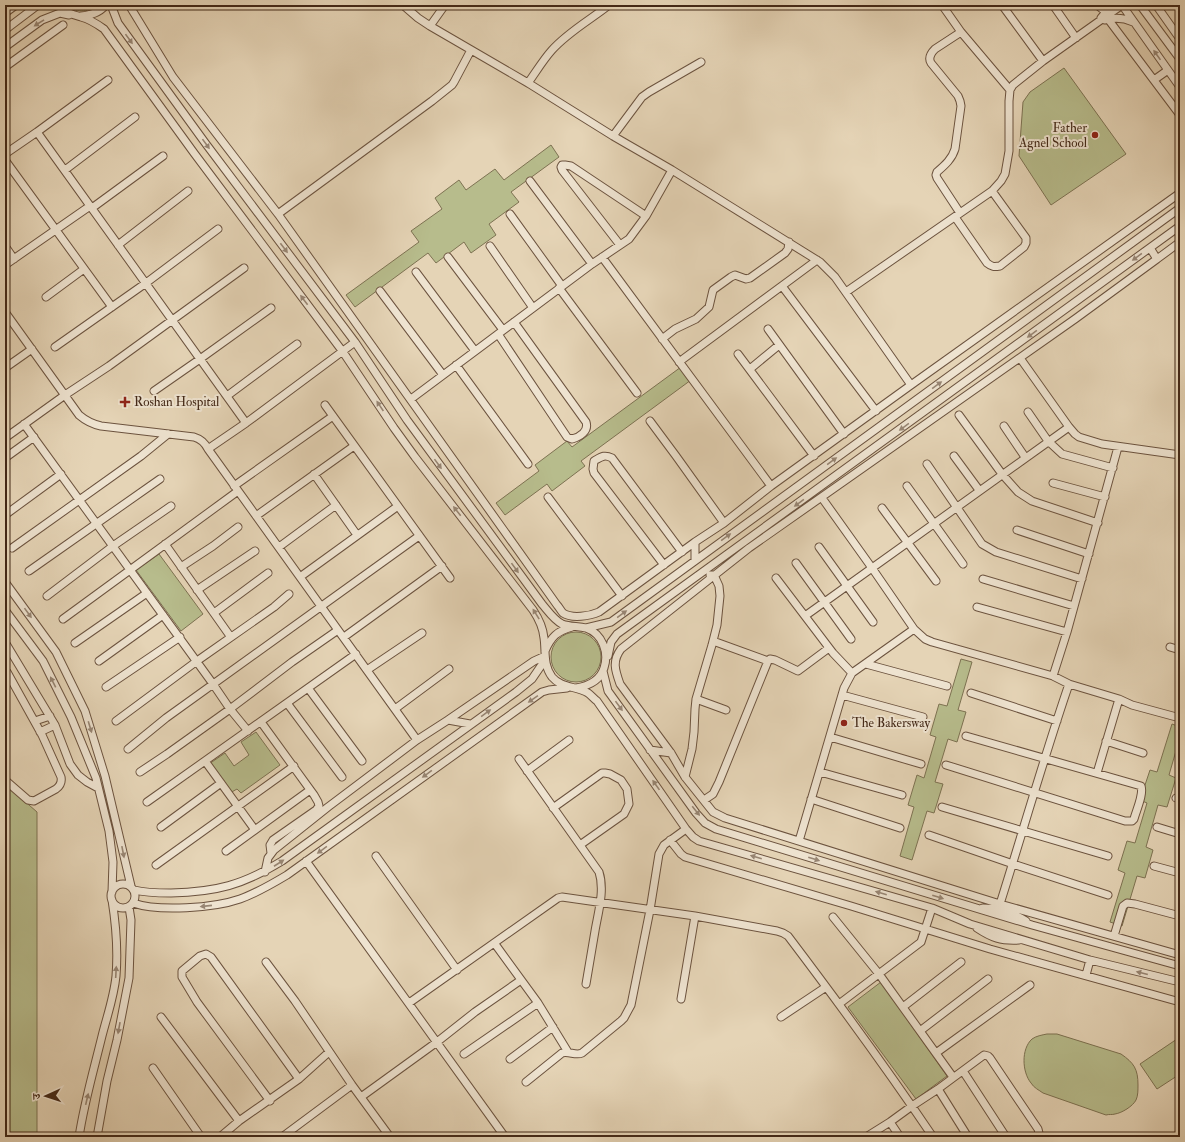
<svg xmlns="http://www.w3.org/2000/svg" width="1185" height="1142" font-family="'IM FELL Double Pica','Noto Serif Devanagari',serif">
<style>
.green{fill:#b7bc8c;stroke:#7d7252}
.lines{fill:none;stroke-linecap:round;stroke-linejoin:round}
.minor-casing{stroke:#6c533f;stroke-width:9}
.minor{stroke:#eee3d0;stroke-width:7}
.oneway{fill:#988674}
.poi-dot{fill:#8f2418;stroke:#eee3d0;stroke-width:1.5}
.labels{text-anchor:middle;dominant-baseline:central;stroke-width:4;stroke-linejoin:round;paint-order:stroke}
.poi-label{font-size:13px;fill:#432817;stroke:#eee3d0;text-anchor:start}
</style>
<rect width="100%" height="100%" fill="#e5d4b6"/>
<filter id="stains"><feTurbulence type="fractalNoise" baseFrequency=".005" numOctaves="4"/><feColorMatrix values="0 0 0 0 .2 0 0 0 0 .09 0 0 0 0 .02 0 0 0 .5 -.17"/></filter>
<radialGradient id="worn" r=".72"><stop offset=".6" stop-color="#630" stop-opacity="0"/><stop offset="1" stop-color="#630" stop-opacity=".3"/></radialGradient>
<!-- green -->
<path class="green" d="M65 5H98C86 13 77 13 65 5Z
M1064 68 1126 154 1051 205 1019 156 1023 102 1030 92Z
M551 145 559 157 511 192 519 202 489 224 496 235 471 253 464 242 436 263 428 253 355 307 346 295 419 242 411 231 442 209 435 198 459 180 466 190 495 169 504 180Z
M681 367 691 380 581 461 585 466 552 491 547 484 505 515 496 503 539 471 535 465 567 441 572 447Z
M159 554 203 614 181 631 136 570Z
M551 657a25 25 0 1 1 50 0a25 25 0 1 1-50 0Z
M961 659 972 662 958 710 966 712 957 742 948 739 935 782 943 784 934 813 927 811 912 860 900 856 914 807 908 805 917 775 924 778 936 737 930 735 939 704 947 706Z
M1172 724 1180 727V737L1169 775 1176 778 1167 807 1158 805 1146 847 1153 850 1145 878 1137 876 1122 926 1110 922 1125 873 1118 870 1127 841 1135 843 1147 803 1140 800 1150 770 1157 772Z
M256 732 280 765 241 793 237 789 230 793 209 764 225 753 234 766 249 755 241 742Z
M5 784 37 812V1137H5Z
M881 982 947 1076 916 1099 848 1007Z
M1047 1034H1057L1121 1054C1134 1063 1138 1069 1138 1085 1138 1090 1138 1096 1136 1100 1133 1106 1122 1113 1115 1114 1112 1115 1109 1114 1106 1115L1043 1093C1039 1090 1034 1088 1031 1083 1022 1072 1021 1049 1032 1039 1036 1036 1042 1035 1047 1034Z
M1177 1039 1180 1042V1074L1157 1089 1140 1064Z"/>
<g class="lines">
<defs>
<path id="minor" d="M59 5C65 13 72 14 81 17 89 19 97 24 104 29L194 153 343 352 394 428 415 457 533 610C539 619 543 627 544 638 546 651 543 665 552 677 561 688 576 686 588 693 591 695 594 699 597 701L686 829 693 837 699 841 932 908 970 924 1090 960 1180 982
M111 5 118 23 206 144 355 342 407 420 542 604C548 611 554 620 562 624 570 627 578 626 586 628 603 634 609 653 604 668 600 681 588 686 576 688
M129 5 173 77 278 214 557 605C559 607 561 611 563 613 572 619 590 616 599 612L695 542 724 523 771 486 911 385 1180 193
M403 5 418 18 430 26 528 83 613 136 672 170 820 262 835 277 911 385
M942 5 961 32 1010 90
M1002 5 1043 61
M1053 5 1076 38
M1097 5 1106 12
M1122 5 1180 87
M1140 5 1180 59
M1156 5 1180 39
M5 13 16 5
M81 16C91 15 99 13 106 5
M1101 18 1106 12 1108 5
M1108 19 1180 115
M1105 20C1115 17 1124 18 1133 22
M430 26 445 5
M5 30 38 5
M5 47 42 20 60 13 69 15
M5 67 63 25
M1154 80 1168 70
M528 83C536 72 543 60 552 50 568 32 590 20 609 5
M37 132 246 423
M613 136 642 97 649 92 701 62
M5 154 37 132 108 80
M5 160 112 307
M65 170 135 117
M530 181 592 264
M92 208 163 156
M960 213 937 178 936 175 937 172C945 165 952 159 955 149L961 106 960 101 958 96 931 63C928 58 931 53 935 49L961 32
M278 214 432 101 452 85 454 82 471 50
M510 214 562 286
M955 217 987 263C992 267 994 267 1000 266L1024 247 1026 243V238L992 191
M118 245 188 191
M620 245 562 170 561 167 562 165H565L571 166 646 216
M5 246 14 259
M490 246 533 308
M1150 248 1157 259 1075 319 749 548 621 649C612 661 615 670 620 684L671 753 685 777 713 812 725 818 1000 904 1180 955
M448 257 503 330
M602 257 771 486
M1157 259 1180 242
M5 265 90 206
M416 272 475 351
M782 286 876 411
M559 288 637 393
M380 291 443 375
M846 292 992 191 1001 181 1005 174 1009 151V101L1010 90 1013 85 1043 61 1122 5
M46 297 84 269
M5 312 79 415C86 421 92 424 101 426L194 437C201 439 205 443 208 449L417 740
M768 329 844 434
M498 334 567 437 572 439C580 437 589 431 586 422L514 322
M662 339 675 329 696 319 709 307 713 290 731 277 735 275 746 279 750 278 785 253 788 249 789 242
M55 347 146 283 218 229
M738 354 814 456
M1020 358 1069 427 1075 434 1079 437 1102 444 1180 455
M679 362 817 260
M456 365 528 464
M5 368 32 349
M750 369 779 345
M154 391 200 359 271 308
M227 396 297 344
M411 399 592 264 629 239 646 216 672 170
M325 405 450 578
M1028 412 1048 441 1062 454 1113 468
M959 415 1002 474 1018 492 1032 501 1098 523
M650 421 676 456 724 523
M24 424 213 684 230 709 248 731
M1004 426 1025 457
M5 438 65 395 109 366 244 268
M208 449 246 423 355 342
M954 456 979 490
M5 458 34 437
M927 464 982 544 996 552 1082 579
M314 474 357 535
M1053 483 1105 497
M234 486 333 416
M907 486 963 564
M548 497 622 596
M822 498 872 568 914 629 925 639 932 642 1053 676 1069 684 1119 699 1132 705 1180 718
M882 508 936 581
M5 515 61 474
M256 516 354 446
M1017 530 1089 554
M165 544 230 636
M279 547 336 505
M819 547 873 622
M12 548 141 456 168 434
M695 560V542
M796 563 851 639
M664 565 594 473 593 469 594 461C601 457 604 454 612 458L682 552
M181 567 213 546 238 527
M29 571 160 479
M300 577 398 506
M776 578 833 653 852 673
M983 579 1074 606
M5 582 56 652 85 711 105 776 131 886
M197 590 255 551
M47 596 113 546 171 506
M977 607 1067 632
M5 610 43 661 71 717 96 778 109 831 113 862 112 892
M214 613 268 573
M805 616 1069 427
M63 619 238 491
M586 628 611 622 1180 208
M344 637 442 566
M713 641 768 661
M5 642 55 725 70 764 78 775 87 782 98 788
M75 643 147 593
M1170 647 1180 650
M545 651C551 637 557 631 572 627
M608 656 611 642 617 634 1180 226
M99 661 163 615
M866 664 947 686
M367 670 422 633
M603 671 608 691 696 813 705 823 716 829 1032 925 1180 966
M1053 676 1067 632 1118 447
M106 687 180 637
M308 688 362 761
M971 693 1057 721
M842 695 923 717
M696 699 726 710
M287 703 342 777
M395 709 449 669
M448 720 470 724
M35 721 50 716
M116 721 197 661 274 607 289 594
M261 722 314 795 318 802 319 806 316 810 273 840 270 845 271 853
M40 732 55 725
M830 737 921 764
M1106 741 1143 753
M128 749 166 718 419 536
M650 750 671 753
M519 759 599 872C605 890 598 913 595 931 592 949 589 966 586 984
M205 761 255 830
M946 765 1125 821H1132L1134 819C1136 811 1144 794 1141 786L966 736
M527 771 569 740
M140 772 167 754 230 709 292 662 338 630
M820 772 902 795
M1097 773 1119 699
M685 777 692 749 694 732 695 709 696 699 712 645 717 625 720 596 719 586 714 575H710
M5 780 28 800 34 801 56 789C60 786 62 782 61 777L42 735 7 672
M1176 798 1180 799
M811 799 900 828
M704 800 713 794 719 782 768 661 770 659 775 660 798 671 829 648
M147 802 356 654
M942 807 1108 856
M553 808 602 773H605L610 774 621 780 627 789 629 804 624 814 580 845
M161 827 221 783
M1157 827 1180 834
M929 835 1013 864 1108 895
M670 840 681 854 685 857 851 906 990 949 1180 1002
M799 841 844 688 852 673 914 629
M226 851 310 790
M376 856 457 970
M306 861 505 1137
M156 865 294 766
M1154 866 1180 873
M265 872 268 858 274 850 328 807 417 740 448 720 534 661 545 656
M111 896a12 12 0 1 1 24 0a12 12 0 1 1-24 0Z
M134 890C146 893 158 893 171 893 216 892 243 885 282 861L516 692 532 679 545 660
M133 903C159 912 214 908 240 899 257 893 272 884 287 875L542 692 549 690 567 688
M1000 904C1023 831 1044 757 1069 684
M983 908C998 908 1013 913 1026 921
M833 917 879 974 953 1077
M977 928C992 938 1001 941 1019 940
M1114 936 1123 906 1127 903 1135 904 1180 916
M495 944 538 1003 568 1052
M266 962 295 1001 352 1085 390 1137
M1086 975 1090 960
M681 999 695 916
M409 1003 558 898 562 897 695 916 777 931 783 933 788 936C838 1002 887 1069 933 1137
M839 1004 921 942 932 908
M903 1007 961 962
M161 1017 239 1121
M781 1017 826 987
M920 1031 988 979
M936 1053 1030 985
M464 1054 538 1003
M510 1059 553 1027
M153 1068 201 1137
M963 1071 1006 1137
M526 1082 562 1053C569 1051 576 1056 582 1053L621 1021 624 1018 631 1005 650 910 659 854 664 845 686 829
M938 1089 968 1137
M361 1097 437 1042 475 1012 521 980
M270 1101 197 1002 182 977V971L200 956 206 954 211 957 299 1079
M890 1122 900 1137
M79 1137C84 1103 94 1069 102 1036 107 1016 114 997 116 976 118 951 116 925 112 900
M97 1137 107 1081 117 1040 129 978 131 920 129 907
M220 1137 239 1121 299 1079 329 1052
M282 1137 352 1085
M866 1137 890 1122 912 1106 938 1089 984 1055 988 1056 990 1058 1038 1129 1040 1137"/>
</defs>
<!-- minor casing -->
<use href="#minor" class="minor-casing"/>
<!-- minor -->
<use href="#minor" class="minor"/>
</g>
<!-- one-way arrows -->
<defs><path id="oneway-solid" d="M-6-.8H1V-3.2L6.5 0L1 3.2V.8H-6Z"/></defs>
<g class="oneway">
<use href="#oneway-solid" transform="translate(39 23) rotate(148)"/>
<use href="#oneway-solid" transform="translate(129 39) rotate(54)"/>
<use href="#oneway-solid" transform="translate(1157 55) rotate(-125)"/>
<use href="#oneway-solid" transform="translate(206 144) rotate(54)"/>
<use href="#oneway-solid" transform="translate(284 248) rotate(53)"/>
<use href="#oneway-solid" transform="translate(1137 257) rotate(144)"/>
<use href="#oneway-solid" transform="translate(304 300) rotate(-127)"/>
<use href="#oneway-solid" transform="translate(1032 334) rotate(144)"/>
<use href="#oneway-solid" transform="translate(937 385) rotate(-36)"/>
<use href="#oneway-solid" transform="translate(380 406) rotate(-124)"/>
<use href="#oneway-solid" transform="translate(904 427) rotate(144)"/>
<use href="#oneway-solid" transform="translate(832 461) rotate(-36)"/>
<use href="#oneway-solid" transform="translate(438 464) rotate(54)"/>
<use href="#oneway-solid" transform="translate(799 503) rotate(144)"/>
<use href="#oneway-solid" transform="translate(457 511) rotate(-128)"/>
<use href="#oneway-solid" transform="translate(726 537) rotate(-36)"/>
<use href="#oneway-solid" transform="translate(515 568) rotate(54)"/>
<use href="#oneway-solid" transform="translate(28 613) rotate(54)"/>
<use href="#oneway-solid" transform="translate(536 614) rotate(-122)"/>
<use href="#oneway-solid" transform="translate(622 614) rotate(-36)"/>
<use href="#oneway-solid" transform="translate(53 682) rotate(-117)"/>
<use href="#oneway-solid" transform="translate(533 699) rotate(145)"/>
<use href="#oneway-solid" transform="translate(619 706) rotate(54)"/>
<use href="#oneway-solid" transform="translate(486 713) rotate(-36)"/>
<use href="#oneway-solid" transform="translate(90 727) rotate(73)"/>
<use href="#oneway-solid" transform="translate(427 774) rotate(144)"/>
<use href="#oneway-solid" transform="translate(656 785) rotate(-125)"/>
<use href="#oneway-solid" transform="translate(696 811) rotate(51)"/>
<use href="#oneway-solid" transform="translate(322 850) rotate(144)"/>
<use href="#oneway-solid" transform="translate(123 852) rotate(79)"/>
<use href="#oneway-solid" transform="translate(756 857) rotate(-164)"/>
<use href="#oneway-solid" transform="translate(814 859) rotate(17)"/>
<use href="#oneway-solid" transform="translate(279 863) rotate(-33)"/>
<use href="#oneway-solid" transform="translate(881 893) rotate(-164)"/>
<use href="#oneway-solid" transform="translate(938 897) rotate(17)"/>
<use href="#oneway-solid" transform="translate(206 906) rotate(174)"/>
<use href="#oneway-solid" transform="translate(116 972) rotate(-87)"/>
<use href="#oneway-solid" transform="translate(1142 973) rotate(-166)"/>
<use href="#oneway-solid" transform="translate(119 1028) rotate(100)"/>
<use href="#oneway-solid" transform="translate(87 1099) rotate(-77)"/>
</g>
<!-- markers -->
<g class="poi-dot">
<circle cx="1095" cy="135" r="4"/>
<path d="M123 396h4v4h4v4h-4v4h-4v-4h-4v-4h4z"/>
<circle cx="844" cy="723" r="4"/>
</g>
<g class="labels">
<!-- poi labels -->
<g class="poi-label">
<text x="1087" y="128" text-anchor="end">Father<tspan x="1087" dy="15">Agnel School</tspan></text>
<text x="134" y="402">Roshan Hospital</text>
<text x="852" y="723">The Bakersway</text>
</g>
</g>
<!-- margin -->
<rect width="1185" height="1142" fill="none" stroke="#e5d4b6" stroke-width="20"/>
<rect x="6" y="6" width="1173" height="1130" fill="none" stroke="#432817" stroke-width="2"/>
<rect x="10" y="10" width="1165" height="1122" fill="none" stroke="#432817"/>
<!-- north arrow -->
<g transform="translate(46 1096) rotate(267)" stroke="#eee3d0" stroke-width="3" paint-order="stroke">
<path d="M0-3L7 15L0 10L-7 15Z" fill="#432817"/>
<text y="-6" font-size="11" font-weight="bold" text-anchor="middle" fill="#432817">उ</text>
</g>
<rect width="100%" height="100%" filter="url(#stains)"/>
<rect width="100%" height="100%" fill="url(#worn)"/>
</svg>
